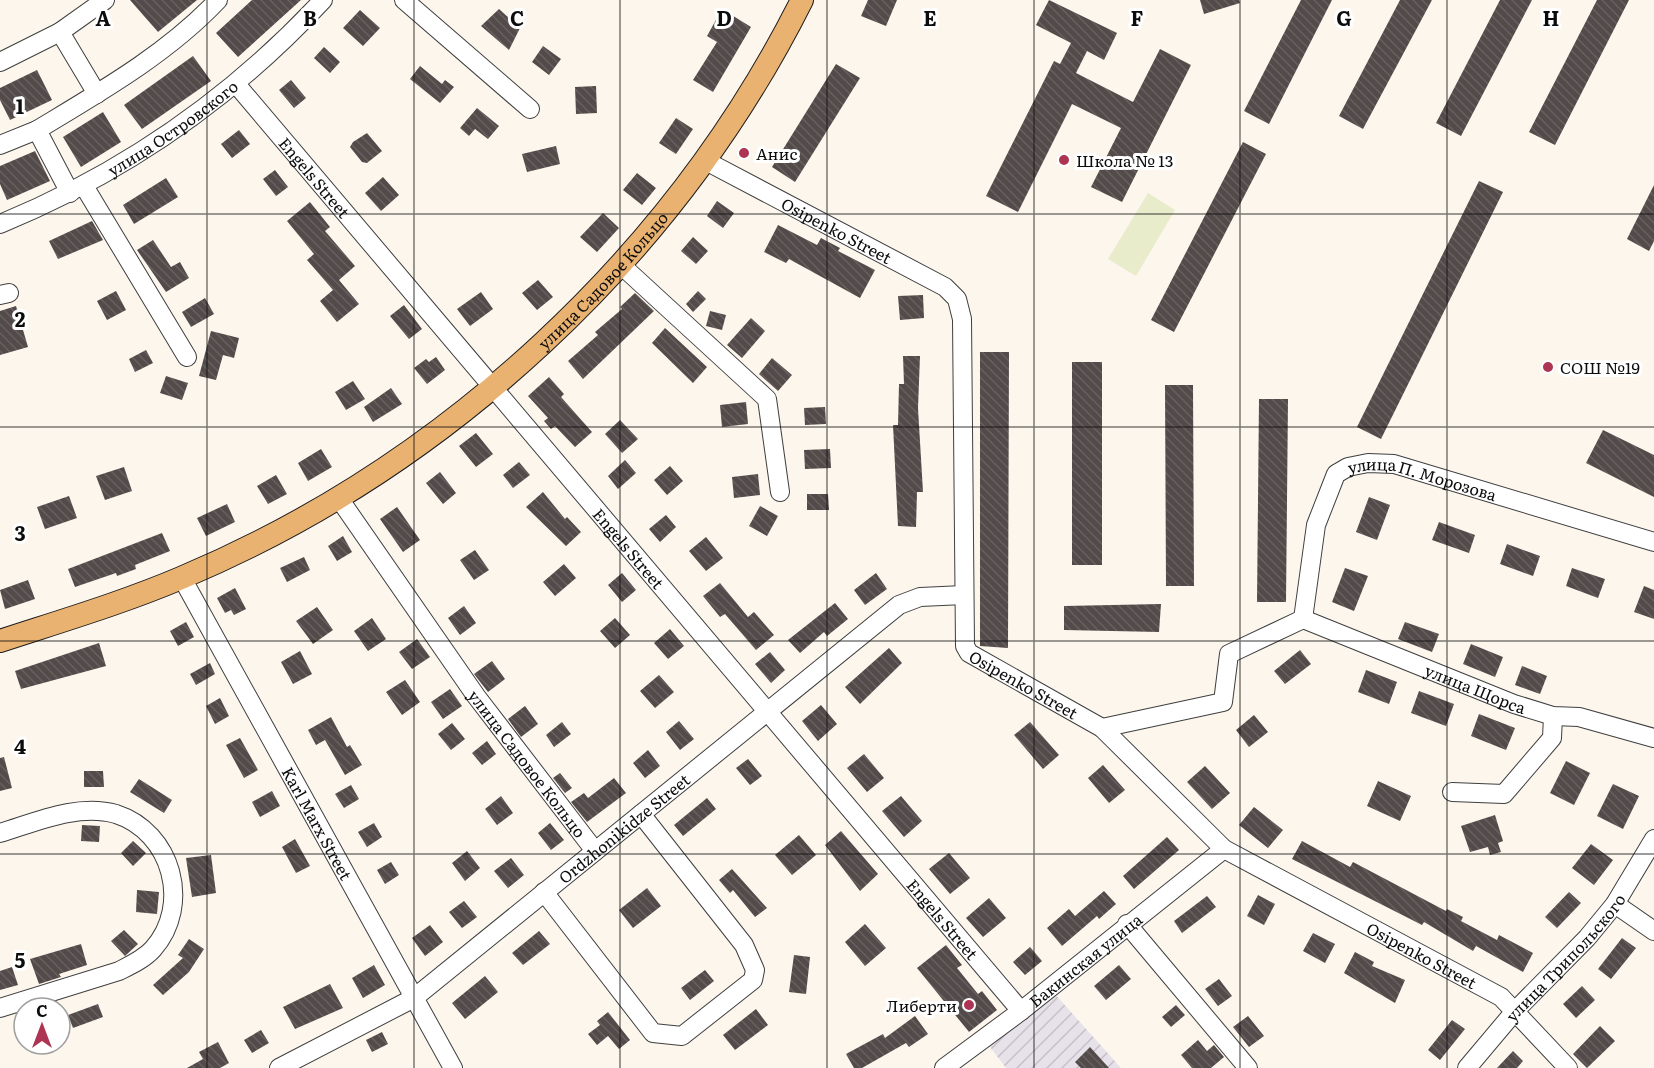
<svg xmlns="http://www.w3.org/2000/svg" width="1654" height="1068" font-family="Literata,serif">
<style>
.industrial{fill:url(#industrial-furrows)}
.pitch{fill:#e8eccb}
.building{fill:url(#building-back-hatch)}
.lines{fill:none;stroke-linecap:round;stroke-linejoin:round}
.minor-casing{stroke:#3f3f3f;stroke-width:20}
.major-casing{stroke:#1d1d1d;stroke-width:24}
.minor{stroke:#fff;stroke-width:18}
.major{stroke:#e9b271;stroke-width:22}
.grid{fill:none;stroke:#0c0c0c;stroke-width:1.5;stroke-opacity:0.55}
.poi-dot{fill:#ad3453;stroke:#fff;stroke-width:2}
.labels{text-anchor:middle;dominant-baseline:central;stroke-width:6;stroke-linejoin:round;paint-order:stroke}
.street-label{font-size:16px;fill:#0c0c0c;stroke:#fff}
.poi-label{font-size:16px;fill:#0c0c0c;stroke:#fff;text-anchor:start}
.grid-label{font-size:20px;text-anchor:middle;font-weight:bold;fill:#0c0c0c;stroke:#fff;stroke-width:6;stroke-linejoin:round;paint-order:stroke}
</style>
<defs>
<pattern id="industrial-furrows" width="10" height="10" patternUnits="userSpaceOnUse" patternTransform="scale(1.5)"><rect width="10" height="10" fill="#e7e1ea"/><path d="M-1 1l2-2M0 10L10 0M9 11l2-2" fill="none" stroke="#c5c0c8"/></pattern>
<pattern id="building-back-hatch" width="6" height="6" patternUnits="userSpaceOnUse" patternTransform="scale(1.5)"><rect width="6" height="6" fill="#534b4a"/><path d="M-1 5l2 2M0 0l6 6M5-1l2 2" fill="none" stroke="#676060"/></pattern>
</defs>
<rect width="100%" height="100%" fill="#fdf6ed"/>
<!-- industrial -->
<path class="industrial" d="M1054 993 1121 1068H1006L987 1043Z"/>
<!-- pitch -->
<path class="pitch" d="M1148 193 1175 210 1136 276 1108 259Z"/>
<!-- building -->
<path class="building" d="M130 0H197L158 32Z
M252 0H301L238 57 216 33Z
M868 0H897L886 26 861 16Z
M1049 0 1117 33 1104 60 1087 51 1076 73 1133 102 1160 49 1191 65 1122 202 1091 187 1121 128 1072 104 1018 212 986 196 1054 61 1060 64 1071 43 1036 25Z
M1200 0H1239L1240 3 1204 14Z
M1301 0H1332L1269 124 1244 111Z
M1400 0H1432L1363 129 1339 116Z
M1500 0H1532L1461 136 1436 123Z
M1597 0H1629L1555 145 1529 132Z
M499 9 520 28 509 50 481 26Z
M722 9 751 27 713 92 693 80 717 42 707 36Z
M360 10 380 28 363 46 343 28Z
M543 46 561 59 549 75 532 62Z
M324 47 340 62 330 73 314 58Z
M193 56 211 81 142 129 124 105Z
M836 64 860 78 795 182 772 167Z
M420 66 442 84 445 80 454 87 440 103 410 79Z
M37 70 52 100 10 120 0 100V88Z
M291 80 306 98 294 108 279 90Z
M596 86 597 113 576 114 575 87Z
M477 108 499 126 488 139 475 129 469 136 460 128Z
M103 112 121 142 81 167 63 137Z
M676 118 693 129 676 154 659 143Z
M239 130 250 144 232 158 221 144Z
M367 133 382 151 367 163 362 162 350 147 353 142Z
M1243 142 1266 154 1174 332 1151 320Z
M556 146 560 164 527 172 522 154Z
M35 151 50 181 7 200 0 184V166Z
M275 170 288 187 276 196 263 179Z
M637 173 656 188 642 205 623 190Z
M383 177 399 195 381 211 365 193Z
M166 178 178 197 134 224 123 205Z
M1479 181 1503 192 1381 439 1357 427Z
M1654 185V241L1649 251 1627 239Z
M717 201 734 213 723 228 707 216Z
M310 202 330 227 325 231 355 266 339 280 359 304 337 322 320 301 333 290 307 260 314 254 287 221Z
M603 213 619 228 597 252 580 237Z
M92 221 103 240 58 259 49 241Z
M778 225 817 245 821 238 840 248 838 251 875 270 860 298 789 259 786 263 764 252Z
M693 237 708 251 696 264 681 251Z
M153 240 171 267 180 262 189 278 166 292 137 250Z
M538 280 553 297 537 310 522 293Z
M116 291 126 310 107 320 97 301Z
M698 291 706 299 693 312 686 304Z
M481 292 493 309 470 326 457 309Z
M635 293 654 311 583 379 568 361 598 335 595 332 622 309 620 307Z
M923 295 924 318 900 320 898 296Z
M205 298 214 314 191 327 182 312Z
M404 305 422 329 409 339 390 316Z
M16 306 28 347 0 355V311Z
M710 311 726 315 722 330 706 326Z
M751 318 765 331 742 358 727 345Z
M665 328 707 367 693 383 652 343Z
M211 331 239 338 234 358 223 355 216 380 199 376Z
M146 350 153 363 135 372 129 359Z
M980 352H1009L1008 648 980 646Z
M903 356H920L918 408 923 492H917L916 527 898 526 893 425H898L899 384H904Z
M436 357 445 370 427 384 414 368 426 359 429 362Z
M772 358 792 375 778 391 759 374Z
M1072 362H1102V565H1072Z
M166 376 188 383 182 400 160 393Z
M549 377 564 394 561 397 592 432 575 447 555 426 551 429 544 421 548 418 528 396Z
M353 381 365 399 346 410 335 392Z
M1165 385H1193L1194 586H1166Z
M391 388 402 404 373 422 364 407Z
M1259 399H1288L1286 602H1257Z
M746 402 748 424 722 427 720 405Z
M825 407 826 424 805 425 804 408Z
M620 420 638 439 622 453 605 434Z
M1603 430 1654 455V497L1586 463Z
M476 433 493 454 476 467 459 446Z
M321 449 332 467 308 481 298 463Z
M830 449 831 468 805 469 804 450Z
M625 460 636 473 618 489 608 476Z
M519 462 530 475 513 488 503 475Z
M670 466 683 481 667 495 654 480Z
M124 467 132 491 105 500 96 476Z
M440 472 456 493 443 504 426 483Z
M758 474 760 495 734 498 732 477Z
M276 475 287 494 268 504 257 486Z
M543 492 565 519 567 517 581 532 566 546 526 507Z
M807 494H828L829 510H807Z
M69 496 77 518 45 529 37 507Z
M1369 497 1390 505 1377 540 1356 532Z
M227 504 235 522 206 536 197 518Z
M760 506 778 516 767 536 749 526Z
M397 507 420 540 403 552 380 519Z
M666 515 676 527 660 542 649 529Z
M1439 522 1475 535 1469 553 1432 540Z
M162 533 170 551 135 565 136 569 117 576 116 573 75 587 68 569Z
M343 536 352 552 337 561 328 546Z
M706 537 723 558 706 571 689 551Z
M1507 544 1540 556 1533 576 1500 564Z
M475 550 489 570 474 580 460 560Z
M304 557 310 570 287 582 280 568Z
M564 564 576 578 555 596 543 582Z
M1345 568 1368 576 1354 611 1332 602Z
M1572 568 1605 579 1598 598 1566 586Z
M622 573 636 590 622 602 608 585Z
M876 573 887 589 865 605 854 590Z
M28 580 35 599 5 609 0 590Z
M720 583 748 617 754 612 774 635 756 650 725 614 720 617 703 596Z
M1644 586 1654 590V619L1634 612Z
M235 588 246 609 234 615 231 610 225 613 217 598Z
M835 603 848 619 827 636 824 632 800 653 788 640Z
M1161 604 1159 632 1064 630V606Z
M464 606 476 623 460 635 448 618Z
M317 607 333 630 313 644 296 621Z
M372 618 386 639 368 651 354 631Z
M615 618 630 635 615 648 600 631Z
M186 622 194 637 178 646 170 631Z
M1405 622 1439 634 1432 652 1398 639Z
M670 629 684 646 668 659 654 643Z
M417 639 430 657 412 669 399 652Z
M99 643 106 666 21 689 15 671Z
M1471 644 1503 657 1495 677 1463 664Z
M889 648 902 663 860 704 845 687Z
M1300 650 1311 664 1285 684 1274 671Z
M300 651 312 674 293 684 281 662Z
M770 652 785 670 771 683 755 664Z
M492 661 505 679 488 692 474 674Z
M210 663 215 674 196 685 190 674Z
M1522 666 1547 676 1540 694 1515 685Z
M1366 670 1397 682 1389 704 1358 692Z
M659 675 674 692 655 708 640 691Z
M405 680 420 702 402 715 386 692Z
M450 689 462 706 443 719 431 702Z
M1419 691 1454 704 1446 726 1411 713Z
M220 698 229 716 215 724 206 706Z
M821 705 837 724 818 741 802 721Z
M525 706 538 724 521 737 508 719Z
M1479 714 1515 728 1506 750 1471 736Z
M1254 715 1268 732 1249 747 1236 730Z
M331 717 347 747 350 745 362 765 345 775 325 740 316 745 308 730Z
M679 721 694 739 680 750 666 732Z
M562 722 571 734 554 747 546 735Z
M1030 722 1059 755 1043 769 1014 735Z
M452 723 465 739 451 750 438 734Z
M240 738 258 770 244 778 226 745Z
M487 741 496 754 482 765 472 753Z
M648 750 660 766 645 778 633 763Z
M864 754 884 778 867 792 847 768Z
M4 757 12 788 0 791V758Z
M748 759 762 776 750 785 736 768Z
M1566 761 1590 773 1574 805 1550 793Z
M1103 765 1125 790 1109 803 1088 778Z
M1205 766 1230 793 1212 809 1187 782Z
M84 771H103L104 787H84Z
M560 773 572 788 565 793 553 778Z
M614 778 626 793 587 822 571 802 584 793 588 798Z
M139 779 172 800 164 813 130 792Z
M1378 781 1411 796 1400 821 1367 806Z
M1613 784 1639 796 1623 829 1597 816Z
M351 785 359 799 344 808 335 794Z
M272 791 280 806 260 817 252 802Z
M501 796 513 813 497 825 485 809Z
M901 796 922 821 904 837 882 811Z
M707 798 716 809 683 836 674 825Z
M1254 807 1283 830 1268 848 1239 825Z
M1495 815 1503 841 1498 843 1501 852 1490 855 1488 847 1470 852 1461 826Z
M374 823 382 837 367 847 358 832Z
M550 823 564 840 551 850 538 833Z
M82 825 100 826 99 842 81 841Z
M841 831 878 874 860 891 825 845Z
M799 835 816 855 792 875 775 855Z
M1167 837 1179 850 1134 889 1123 876Z
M295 839 310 866 296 873 282 847Z
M133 841 146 853 133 866 121 853Z
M1302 841 1350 867 1353 862 1446 911 1447 909 1463 917 1461 921 1497 940 1499 935 1533 953 1523 972 1476 946 1473 951 1424 922 1422 925 1292 859Z
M1591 844 1613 860 1594 885 1572 868Z
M467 851 480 868 465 881 452 863Z
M949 853 970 878 950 894 929 869Z
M211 855 216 893 192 897 186 858Z
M511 858 524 875 508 888 494 871Z
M391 862 399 875 385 884 377 870Z
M732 869 767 908 755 917 733 890 730 893 719 880Z
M647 888 661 906 633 928 619 910Z
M137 890 159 892 157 914 136 912Z
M1104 891 1116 904 1099 919 1097 916 1062 946 1047 928 1069 909 1075 916Z
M1569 892 1581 903 1557 928 1545 917Z
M1258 895 1275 904 1264 925 1247 916Z
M1207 896 1216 907 1182 933 1174 921Z
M989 898 1006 918 983 937 966 918Z
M464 901 477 917 462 928 449 912Z
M865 924 886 948 865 966 845 942Z
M430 925 443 942 425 956 412 938Z
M124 930 138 944 125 956 111 941Z
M539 931 550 944 523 965 512 953Z
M1313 933 1335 944 1325 963 1303 951Z
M1622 938 1636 948 1611 979 1598 969Z
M189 939 204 949 189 972 163 995 153 985 183 958 178 955Z
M81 944 87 965 59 974 61 977 39 984 30 959Z
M946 945 962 965 957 968 978 994 982 991 997 1010 969 1032 917 968Z
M1030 947 1042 961 1025 975 1013 962Z
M1355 952 1374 962 1372 966 1405 980 1395 1003 1344 973Z
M794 955 810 957 806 994 789 992Z
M374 965 385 985 363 998 352 978Z
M1119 965 1131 979 1106 1000 1094 986Z
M12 967 18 985 0 990V971Z
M705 970 714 981 690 1000 681 988Z
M485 976 498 992 465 1019 452 1003Z
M1219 979 1232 996 1218 1006 1205 989Z
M330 984 343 1008 295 1029 283 1007Z
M1582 986 1595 1000 1576 1018 1563 1004Z
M98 1004 103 1017 73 1028 68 1015Z
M1176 1005 1185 1015 1171 1027 1162 1017Z
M756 1009 768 1025 735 1050 723 1035Z
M608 1012 630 1040 619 1049 608 1036 597 1045 588 1034 600 1025 597 1021Z
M915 1016 928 1034 909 1047 906 1043 862 1068H854L846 1054 883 1034 885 1038Z
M1248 1016 1264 1036 1249 1047 1233 1027Z
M1452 1020 1465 1029 1440 1060 1428 1050Z
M1600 1026 1615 1041 1587 1068 1573 1054Z
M261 1030 269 1043 252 1053 244 1040Z
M382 1032 388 1044 372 1052 366 1040Z
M1198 1040 1207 1051 1214 1045 1224 1057 1211 1068H1192L1181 1055Z
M218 1042 229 1063 220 1068H187L203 1059 199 1052Z
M1090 1047 1109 1068H1081L1075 1062Z
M1513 1051 1523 1061 1517 1068H1497Z"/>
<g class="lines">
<defs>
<g id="minor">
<path d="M404 0 530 109"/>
<path d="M60 32 97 94"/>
<path d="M0 62 60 32 105 0"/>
<path id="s1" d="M236 84 1021 1011"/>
<path d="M37 130C100 92 167 54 218 0"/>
<path d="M0 145 37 130 70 193"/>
<path id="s2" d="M704 160 945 287 957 299 962 319 965 646 969 653 1102 728 1224 849 1501 997 1568 1068"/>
<path d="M84 186 187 357"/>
<path id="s3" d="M0 224C124 173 232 98 323 0"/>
<path d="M620 264 767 399 780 492"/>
<path d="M0 295 9 293"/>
<path id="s4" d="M338 497 476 696 595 851"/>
<path id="s5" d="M182 578 453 1068"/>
<path id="s6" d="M1303 619 1316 525 1336 474 1348 467 1368 463 1394 464 1654 542"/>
<path id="s7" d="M1303 619 1514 704 1553 716 1579 717 1654 738"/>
<path d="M1102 728 1223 702 1229 654 1303 619"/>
<path d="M1452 792 1504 794 1552 738 1553 716"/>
<path d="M0 833C36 822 78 803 116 814 172 832 192 905 153 949 144 959 131 965 119 971L0 1008"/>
<path d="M544 892 653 1033 682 1036 753 980 755 970 744 945 641 814"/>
<path d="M1615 904 1654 931"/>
<path d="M1127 924 1248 1068"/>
<path id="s8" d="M279 1068 414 998 899 605 920 597 964 595"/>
<path id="s9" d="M944 1068 1021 1011 1224 849"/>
<path id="s10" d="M1467 1068 1515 1011 1587 938 1615 904 1654 839"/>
</g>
<g id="major">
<path id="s11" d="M0 641C61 621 122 603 181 578 445 467 673 257 802 0"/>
</g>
</defs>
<!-- minor casing -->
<use href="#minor" class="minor-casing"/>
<!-- major casing -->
<use href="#major" class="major-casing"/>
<!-- minor -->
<use href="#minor" class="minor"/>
<!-- major -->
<use href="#major" class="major"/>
</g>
<!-- grid -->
<path class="grid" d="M207 0V1068M414 0V1068M620 0V1068M827 0V1068M1034 0V1068M1240 0V1068M1447 0V1068M0 214H1654M0 427H1654M0 641H1654M0 854H1654"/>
<!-- markers -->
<g class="poi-dot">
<circle cx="744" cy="153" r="6"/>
<circle cx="1064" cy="160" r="6"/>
<circle cx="1548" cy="367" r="6"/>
<circle cx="969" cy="1005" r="6"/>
</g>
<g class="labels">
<!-- street labels -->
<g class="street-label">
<text stroke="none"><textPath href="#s3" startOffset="198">улица Островского</textPath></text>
<text stroke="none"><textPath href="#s1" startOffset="122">Engels Street</textPath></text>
<text stroke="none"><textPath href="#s2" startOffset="150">Osipenko Street</textPath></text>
<text stroke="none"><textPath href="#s11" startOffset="712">улица Садовое Кольцо</textPath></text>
<text stroke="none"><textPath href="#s6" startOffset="240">улица П. Морозова</textPath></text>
<text stroke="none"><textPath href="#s1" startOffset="608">Engels Street</textPath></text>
<text stroke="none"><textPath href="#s2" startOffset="708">Osipenko Street</textPath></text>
<text stroke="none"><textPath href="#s7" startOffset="186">улица Щорса</textPath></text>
<text stroke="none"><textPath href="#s4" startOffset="327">улица Садовое Кольцо</textPath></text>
<text stroke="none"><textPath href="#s5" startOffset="280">Karl Marx Street</textPath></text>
<text stroke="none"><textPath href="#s8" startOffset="422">Ordzhonikidze Street</textPath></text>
<text stroke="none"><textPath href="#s1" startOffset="1094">Engels Street</textPath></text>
<text stroke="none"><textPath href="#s2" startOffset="1194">Osipenko Street</textPath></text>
<text stroke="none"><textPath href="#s10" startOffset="148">улица Трипольского</textPath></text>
<text stroke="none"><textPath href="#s9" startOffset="178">Бакинская улица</textPath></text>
</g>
<!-- poi labels -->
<g class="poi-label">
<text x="756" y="153">Анис</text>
<text x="1076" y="160">Школа № 13</text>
<text x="1560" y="367">СОШ №19</text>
<text x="957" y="1005" text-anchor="end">Либерти</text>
</g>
</g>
<g class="grid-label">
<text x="103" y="26">A</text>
<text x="310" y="26">B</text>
<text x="517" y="26">C</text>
<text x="724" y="26">D</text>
<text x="930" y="26">E</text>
<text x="1137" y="26">F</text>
<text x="1344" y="26">G</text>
<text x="1551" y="26">H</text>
<text x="20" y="114">1</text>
<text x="20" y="327">2</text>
<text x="20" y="541">3</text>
<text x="20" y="754">4</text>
<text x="20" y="968">5</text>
</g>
<!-- north arrow -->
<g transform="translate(42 1026)"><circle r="28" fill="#ffffff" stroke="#9e9e9e" stroke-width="1.5"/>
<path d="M0-4.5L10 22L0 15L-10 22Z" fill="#ad3453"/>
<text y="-9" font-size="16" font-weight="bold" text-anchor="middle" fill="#0c0c0c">С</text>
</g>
</svg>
